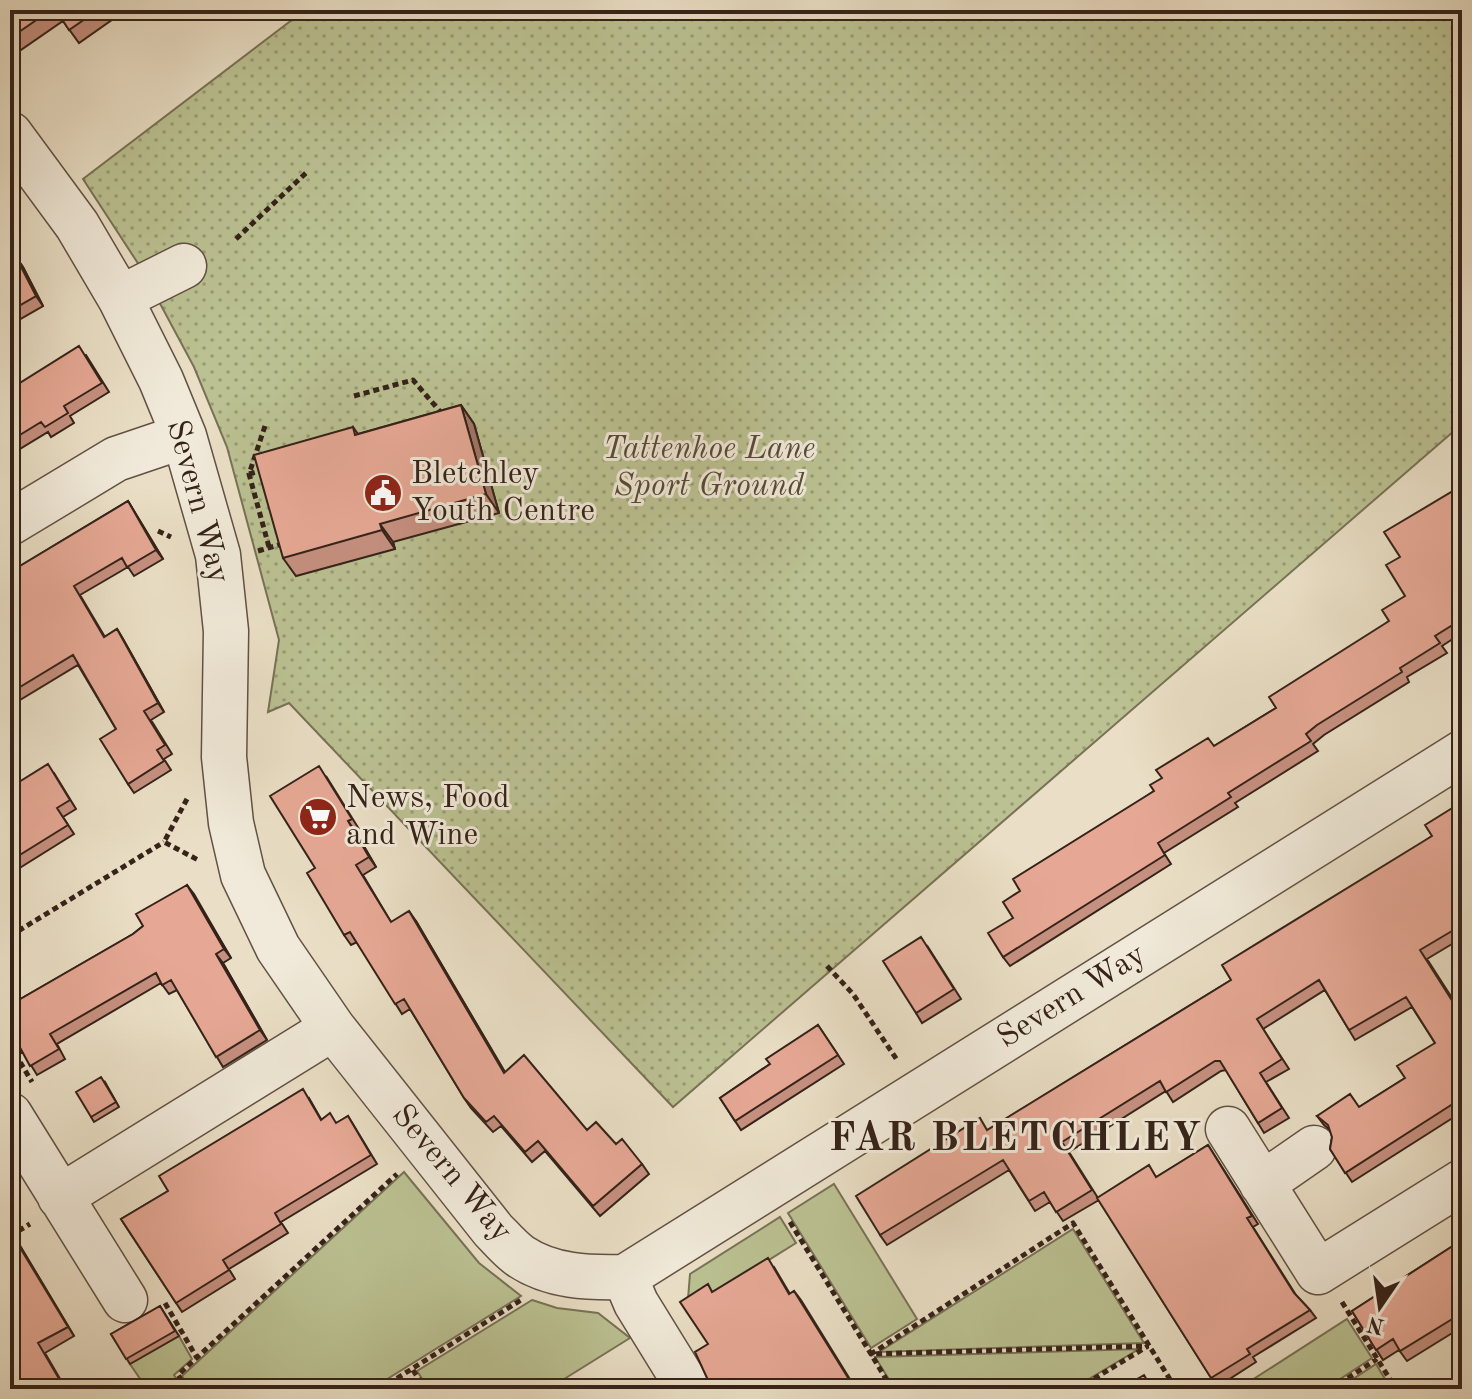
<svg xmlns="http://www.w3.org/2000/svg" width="1472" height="1399" font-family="'Old Standard TT',serif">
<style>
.grass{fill:#bbc192;stroke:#787256;stroke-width:2}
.park{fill:url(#park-dots);stroke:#787256;stroke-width:2}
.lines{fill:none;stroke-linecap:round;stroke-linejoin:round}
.minor-casing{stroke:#625144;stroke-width:47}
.path{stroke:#352219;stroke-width:5;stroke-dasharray:6 4;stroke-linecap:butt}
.minor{stroke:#f1eada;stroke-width:44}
.wall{fill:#c69080;stroke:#352219;stroke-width:2}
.shaded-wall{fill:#a17668;stroke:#352219;stroke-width:2}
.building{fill:#e6a895;stroke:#352219;stroke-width:2}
.labels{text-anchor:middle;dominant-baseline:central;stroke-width:6;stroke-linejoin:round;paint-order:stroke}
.park-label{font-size:32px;font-style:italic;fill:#564a37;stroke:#f1eada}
.poi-label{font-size:32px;fill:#352219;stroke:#f1eada;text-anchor:start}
.street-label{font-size:32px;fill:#352219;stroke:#f1eada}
.district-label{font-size:40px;font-weight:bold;letter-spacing:2px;fill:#352219;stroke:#f1eada}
</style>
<defs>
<pattern id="park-dots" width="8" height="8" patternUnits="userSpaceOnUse" patternTransform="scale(2)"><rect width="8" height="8" fill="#bbc192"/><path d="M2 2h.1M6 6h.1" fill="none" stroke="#999c76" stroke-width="1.8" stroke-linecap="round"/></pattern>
</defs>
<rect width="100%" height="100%" fill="#eadfc6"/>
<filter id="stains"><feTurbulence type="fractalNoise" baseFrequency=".0025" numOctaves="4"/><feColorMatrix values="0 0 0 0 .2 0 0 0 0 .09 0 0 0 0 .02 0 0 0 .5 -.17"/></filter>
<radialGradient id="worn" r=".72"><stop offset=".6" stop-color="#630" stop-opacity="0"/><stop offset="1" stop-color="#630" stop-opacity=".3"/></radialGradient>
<!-- grass -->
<path class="grass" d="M404 1172 479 1263 521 1296 371 1389H190L182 1376Z
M834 1184 917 1319 871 1348 788 1213Z
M780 1217 796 1243 687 1311 690 1274Z
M1073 1229 1144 1343 879 1352Z
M532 1300 557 1308 598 1313 630 1338 548 1389H429L417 1371Z
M1347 1319 1372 1358 1325 1389H1238Z
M179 1336 192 1359 174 1375 182 1389H147L130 1364Z
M1139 1349 1072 1389H895L875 1357Z
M1376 1364 1391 1389H1347L1344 1385Z"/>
<!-- park -->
<path class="park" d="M305 10H1462V424L673 1107 289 703 268 712 279 640 227 447 194 367 141 268 83 179Z"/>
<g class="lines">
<defs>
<path id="minor" d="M10 134 77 225 120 298 161 380 184 436 218 555 226 631 224 757 231 823 243 875 278 948 333 1028 493 1230C501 1238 510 1249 520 1256 551 1277 589 1278 625 1277L1462 753
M120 298 184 266
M10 523 116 459 184 436
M10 1115 125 1300
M1228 1129 1318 1272 1462 1182
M1262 1184 1314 1148
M60 1197 333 1028
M625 1277 636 1303 689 1389"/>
</defs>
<!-- minor casing -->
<use href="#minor" class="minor-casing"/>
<!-- path -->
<path class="path" d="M236 239 308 171
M354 396 413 380 443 415
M265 426 249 474 269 547
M249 474 263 470
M158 531 171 537
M258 551 282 544
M187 799 164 842 200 861
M10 936 164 842
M827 966 853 994 897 1060
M10 1045 32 1082
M790 1222 871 1354 1149 1346
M10 1236 30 1224
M1342 1302 1396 1389
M165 1303 197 1358
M413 1370 425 1389
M187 1389 178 1375 397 1174
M380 1389 521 1300
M892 1389 871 1354 1073 1223 1176 1389
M1077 1389 1148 1346
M1331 1389 1377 1359"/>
<!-- minor -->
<use href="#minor" class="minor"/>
</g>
<!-- wall -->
<path class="wall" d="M10 10H126L79 43 63 21 15 54 10 47Z
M10 249 23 267 43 306 10 325Z
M86 355 109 392 70 416 74 423 51 437 48 432 10 455V370L19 384Z
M461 405 474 424 499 513 393 542 395 549 296 576 283 558 353 427 358 434Z
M1462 494V633L1442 646 1447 653 1407 677 1409 682 1324 735 1313 744 1318 751 1235 803 1238 807 1164 853 1171 864 1010 966 1003 957 1020 891 1214 746 1276 708 1389 621 1405 596 1400 557Z
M128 501 163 559 134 576 128 567 80 595 105 637 117 629 123 639 164 712 151 720 172 754 164 759 171 770 134 793 128 784 116 729 78 665 10 706V572Z
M54 773 76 809 63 817 74 834 10 874V794Z
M326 776 359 829 355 831 376 867 363 875 391 922 416 921 505 1072 587 1130 616 1144 642 1164 649 1174 600 1216 545 1151 532 1162 501 1126 493 1132 471 1108 464 1098 410 1009 402 1014 357 942 351 945 344 935Z
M1462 802V938L1427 959 1454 1001 1462 999V1112L1352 1182 1330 1149 1332 1137 1330 1130 1324 1125 1317 1116 1359 1107 1405 1078 1435 1043 1412 1007 1355 1040 1325 990 1263 1029 1289 1069 1266 1082 1289 1118 1264 1133 1226 1070 1221 1071 1173 1102 1166 1091 1069 1152 1098 1198 1157 1177 1208 1145 1258 1224 1253 1227 1296 1295 1310 1310 1316 1318 1253 1357 1256 1362 1217 1387 1099 1200 1063 1221 1050 1202 1035 1211 1009 1170 887 1245 880 1235 988 1130 1231 980 1432 836Z
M187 885 231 958 223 963 267 1040 223 1067 177 990 169 994 161 983 57 1044 65 1059 37 1075 23 1052 10 1060V1005L133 934 143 926Z
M928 947 961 999 922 1023 916 1013Z
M818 1025 844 1064 741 1130 720 1098 770 1064Z
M105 1082 119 1107 94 1122 91 1117Z
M309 1098 321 1119 337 1123 348 1116 377 1164 281 1222 288 1233 229 1269 235 1279 182 1312 121 1219 168 1191Z
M10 1229 74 1336 45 1353 66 1389H10Z
M1462 1240V1327L1407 1361 1399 1350 1383 1360 1352 1311Z
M774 1267 790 1294 794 1291 801 1300 856 1389H705L707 1378 713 1292Z
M160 1306 179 1336 130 1364 111 1334Z"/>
<!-- shaded-wall -->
<path class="shaded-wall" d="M16 257 23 267 43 306 36 296Z
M461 405 474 424 499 513 486 494Z
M128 501 134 511 163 559 156 550Z
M380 524 393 542 395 549 382 530Z
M117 629 123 639 164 712 158 703Z
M348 821 355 831 376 867 369 857Z
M187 885 194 894 231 958 224 949Z
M409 911 416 921 511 1083 504 1073Z
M216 954 223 963 267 1040 260 1030Z
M10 1229 74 1336 10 1231Z"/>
<!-- building -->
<path class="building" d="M10 10H51L10 38Z
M56 10H98L69 30Z
M10 249 16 257 36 296 10 311Z
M79 346 102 383 64 406 68 413 45 427 41 422 10 441V371L18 384Z
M461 405 486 494 380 524 382 530 283 558 254 455 353 427 355 435Z
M1458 488 1462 495V619L1435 636 1440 643 1400 668 1402 672 1317 725 1306 734 1311 741 1228 793 1231 797 1158 843 1165 855 1003 957 988 933 1013 918 1003 902 1020 891 1013 879 1154 791 1150 785 1162 778 1156 770 1208 738 1214 746 1276 708 1269 697 1389 621 1382 610 1405 596 1386 565 1400 557 1384 532Z
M128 501 156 550 127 567 122 558 74 586 104 637 117 629 158 703 144 711 165 745 157 750 164 761 128 784 100 739 116 729 73 655 10 693V572Z
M48 764 70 800 57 808 68 825 10 861V794L14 791 11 787Z
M319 766 352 819 348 821 369 857 356 865 391 922 409 911 504 1073 524 1055 587 1130 596 1122 616 1144 622 1139 642 1164 593 1206 538 1141 525 1152 494 1116 486 1122 464 1098 404 999 395 1004 350 932 344 935 307 873 315 868 270 796Z
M1462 802V925L1420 950 1453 1002 1460 997 1462 1000V1098L1345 1173 1330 1149 1332 1137 1328 1125 1317 1116 1350 1094 1359 1107 1405 1078 1397 1066 1435 1043 1406 997 1349 1030 1319 980 1257 1019 1282 1059 1260 1073 1282 1108 1258 1123 1220 1061H1215L1166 1092 1160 1081 1062 1142 1092 1190 1056 1212 1044 1192 1029 1201 1003 1160 880 1235 856 1196 980 1118 987 1130 1231 980 1222 965 1432 836 1425 825Z
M187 885 224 949 216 954 260 1030 216 1057 171 980 162 985 156 973 50 1034 59 1049 30 1066 17 1042 10 1047V1005L133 934 143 926 136 914Z
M921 937 954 989 916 1013 883 961Z
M818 1025 838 1055 735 1121 720 1098 770 1064 766 1059Z
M101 1077 116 1102 91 1117 76 1092Z
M303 1089 321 1120 330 1113 336 1123 348 1116 371 1155 275 1213 281 1224 223 1260 229 1270 176 1303 121 1219 168 1191 159 1176Z
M1208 1145 1252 1216 1247 1218 1294 1293 1310 1310 1247 1349 1250 1354 1211 1378 1097 1198 1149 1165 1156 1177Z
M10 1231 68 1327 38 1343 65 1389H10Z
M1462 1240V1313L1400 1351 1393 1339 1376 1350 1352 1311Z
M768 1258 789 1294 794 1291 855 1389H792L787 1381 774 1389H720L718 1386 713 1389H705L707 1378 695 1352 708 1344 680 1302 708 1284 712 1292Z
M160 1306 175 1331 126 1359 111 1334Z
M1144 1375 1152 1389H1120Z
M656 1384 660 1389H649Z"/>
<!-- icons -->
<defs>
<symbol id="civic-disc" viewBox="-11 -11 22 22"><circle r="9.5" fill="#8f2418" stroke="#f1eada"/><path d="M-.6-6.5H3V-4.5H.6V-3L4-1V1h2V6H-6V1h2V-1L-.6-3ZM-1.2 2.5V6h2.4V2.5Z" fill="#fff"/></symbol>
<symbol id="supermarket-disc" viewBox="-11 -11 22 22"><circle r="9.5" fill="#8f2418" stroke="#f1eada"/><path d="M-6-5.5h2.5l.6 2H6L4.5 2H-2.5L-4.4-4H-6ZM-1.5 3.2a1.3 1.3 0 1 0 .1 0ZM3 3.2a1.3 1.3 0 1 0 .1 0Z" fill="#fff"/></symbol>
</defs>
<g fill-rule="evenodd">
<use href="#civic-disc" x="361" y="471" width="44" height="44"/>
<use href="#supermarket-disc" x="296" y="795" width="44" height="44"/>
</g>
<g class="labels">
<!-- park labels -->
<g class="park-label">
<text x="709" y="450">Tattenhoe Lane<tspan x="709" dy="37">Sport Ground</tspan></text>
</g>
<!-- poi labels -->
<g class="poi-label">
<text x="411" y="475">Bletchley<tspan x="411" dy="37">Youth Centre</tspan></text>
<text x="346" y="799">News, Food<tspan x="346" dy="37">and Wine</tspan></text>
</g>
<!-- street labels -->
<g class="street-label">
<text transform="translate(197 502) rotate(75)">Severn Way</text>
<text transform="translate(1072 997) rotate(-32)">Severn Way</text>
<text transform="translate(451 1174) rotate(50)">Severn Way</text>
</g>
<!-- district labels -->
<g class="district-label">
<text x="1016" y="1140">FAR BLETCHLEY</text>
</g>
</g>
<!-- margin -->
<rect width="1472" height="1399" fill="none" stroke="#eadfc6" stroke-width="40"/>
<rect x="12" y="12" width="1448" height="1375" fill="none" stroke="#352219" stroke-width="4"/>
<rect x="20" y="20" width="1432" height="1359" fill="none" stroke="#352219" stroke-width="2"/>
<!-- north arrow -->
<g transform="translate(1380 1307) rotate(193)" stroke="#f1eada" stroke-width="6" paint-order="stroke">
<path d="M0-6L14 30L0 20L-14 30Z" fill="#352219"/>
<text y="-12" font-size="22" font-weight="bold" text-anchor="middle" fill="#352219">N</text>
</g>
<rect width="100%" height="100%" filter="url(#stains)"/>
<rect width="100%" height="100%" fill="url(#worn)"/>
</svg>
